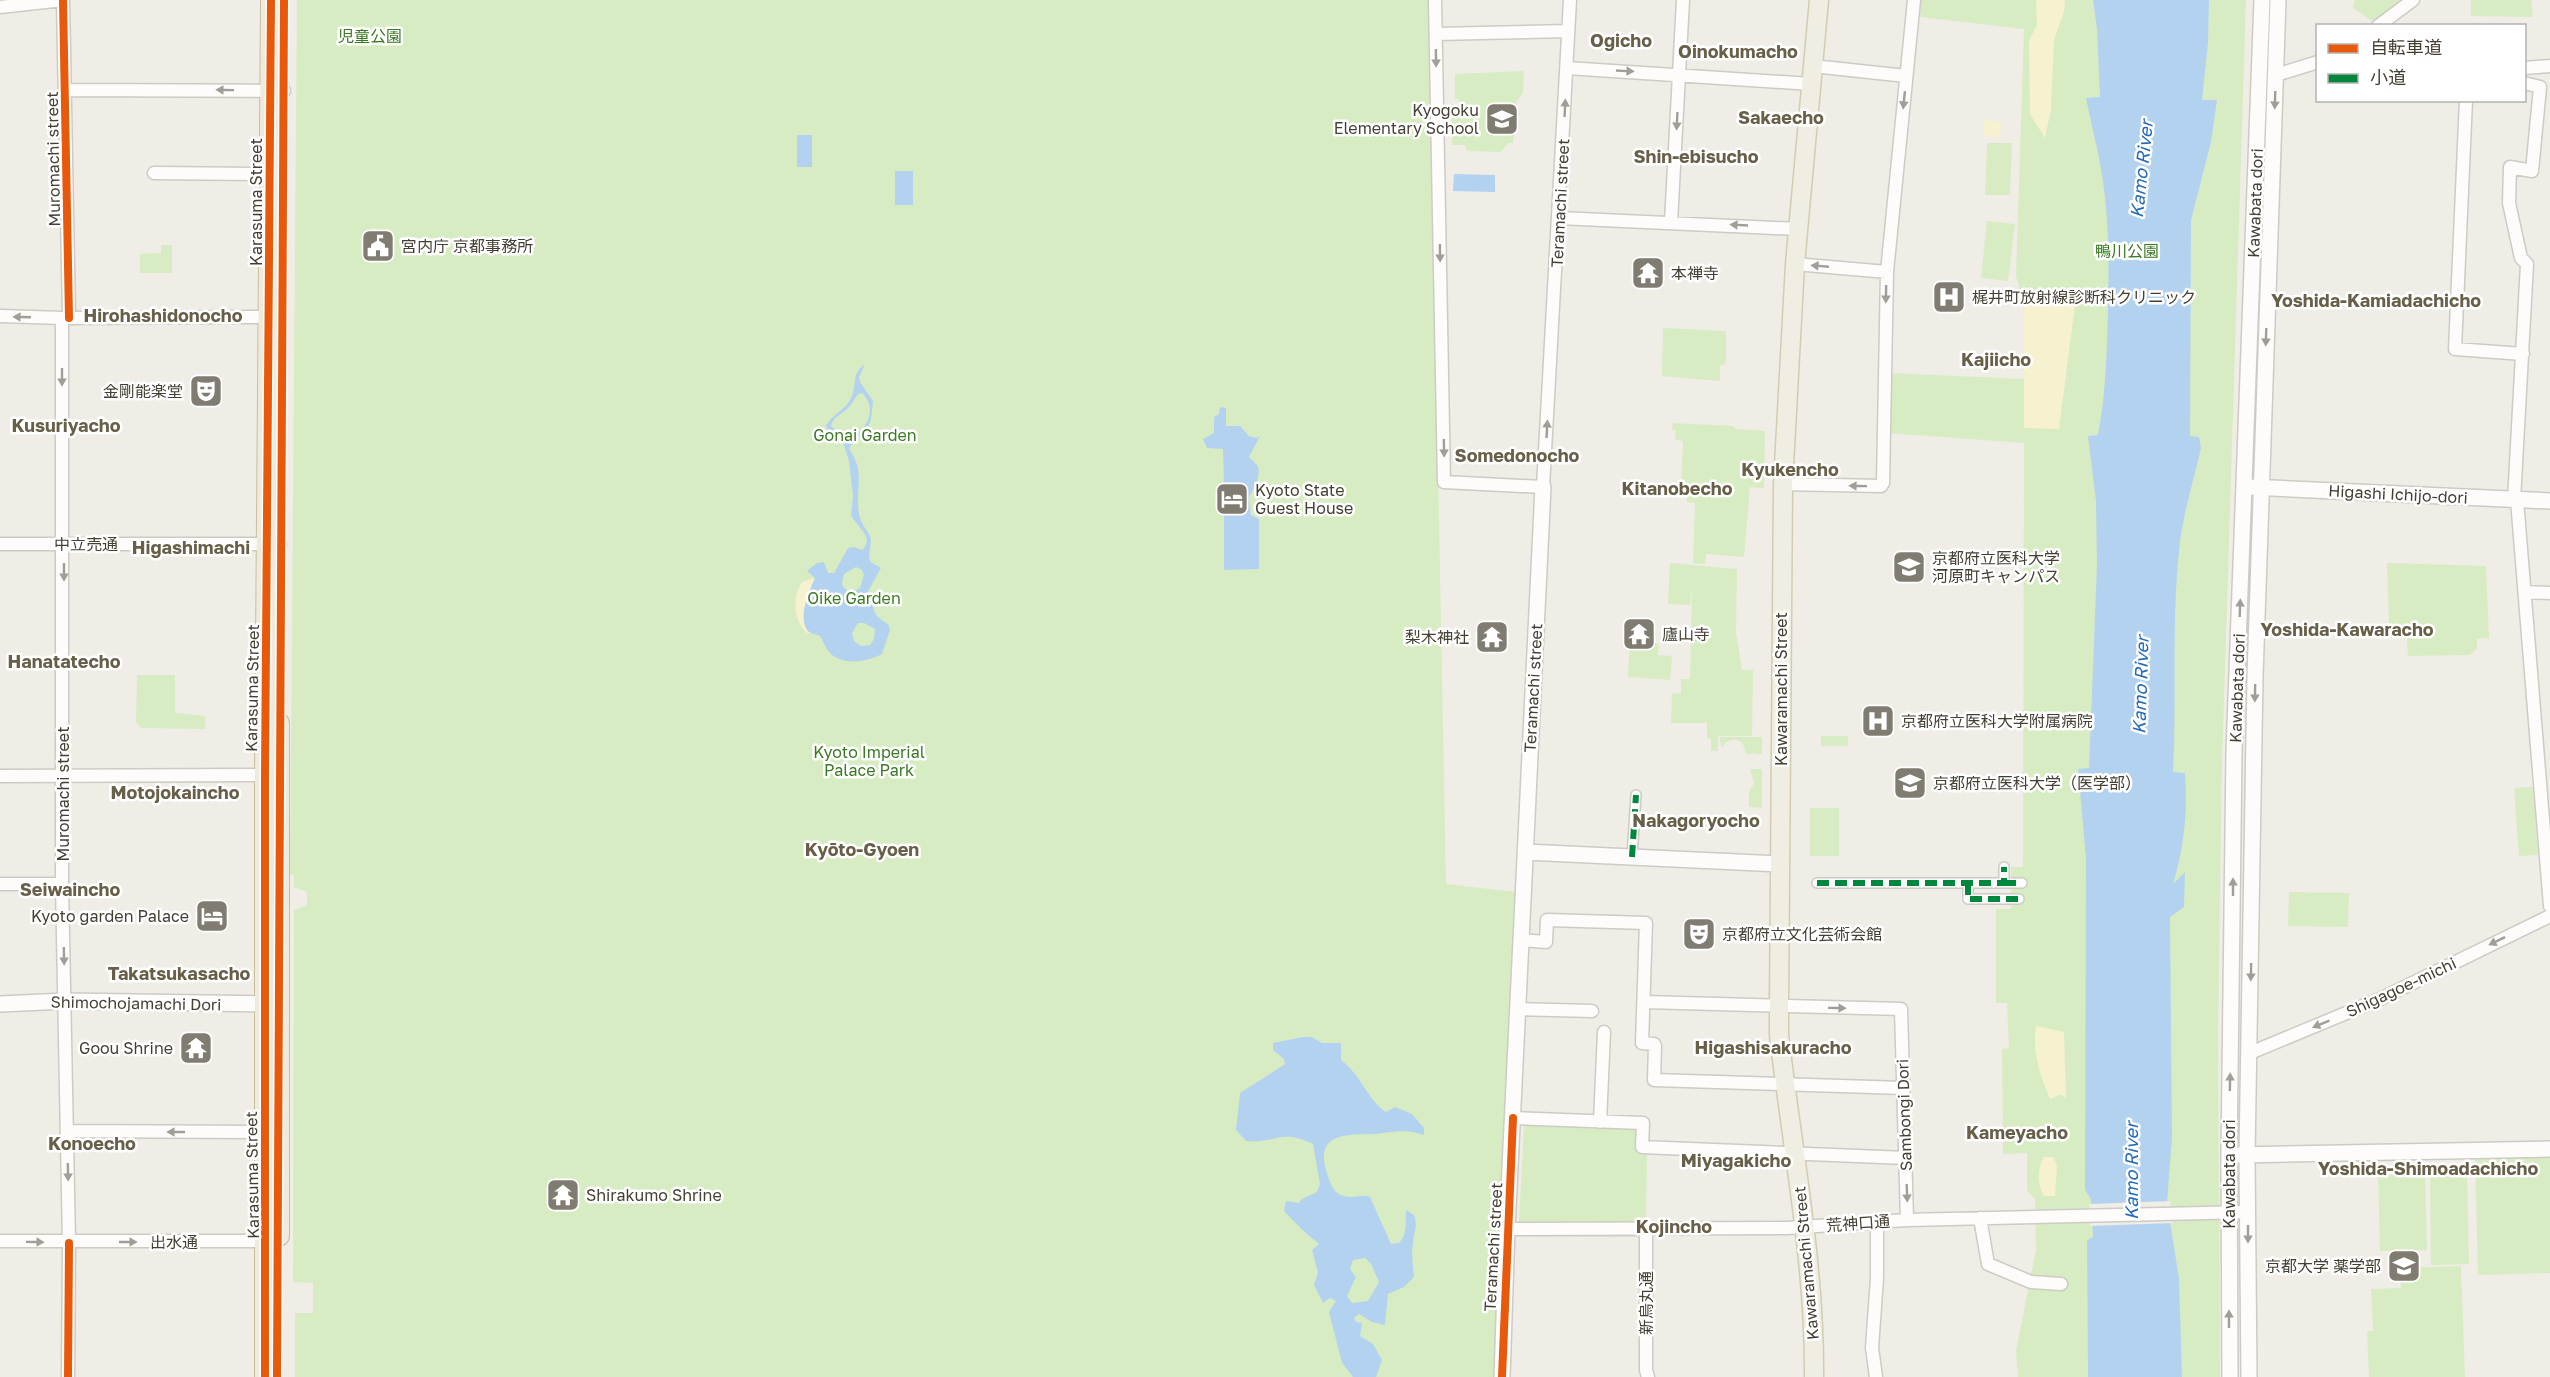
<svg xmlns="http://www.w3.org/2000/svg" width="2550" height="1377" font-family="'Golos Text','Noto Sans JP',sans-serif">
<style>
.green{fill:#d8ecc3}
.sand{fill:#f6f1ce}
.water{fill:#b3d2f0;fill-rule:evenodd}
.pier{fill:#efede6}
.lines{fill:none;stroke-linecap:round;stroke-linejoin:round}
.pedestrian-casing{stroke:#cdcbc4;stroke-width:12}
.minor-casing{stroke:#cdcbc4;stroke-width:15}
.tertiary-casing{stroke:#cdcbc4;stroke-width:18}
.primary-casing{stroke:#d3ccb2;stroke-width:21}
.trunk-casing{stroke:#c9bea0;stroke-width:22}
.pedestrian{stroke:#fdfcfb;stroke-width:9}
.minor{stroke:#fdfcfb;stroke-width:12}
.tertiary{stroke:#fdfcfb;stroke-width:15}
.primary{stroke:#f0eee2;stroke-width:18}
.trunk{stroke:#eeeadc;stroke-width:20}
.quiet{stroke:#00873e;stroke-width:6;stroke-dasharray:12 6;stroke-linecap:butt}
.cycleway-casing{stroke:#fff;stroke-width:11}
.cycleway{stroke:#e8590c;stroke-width:8}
.oneway{fill:#a19e97}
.labels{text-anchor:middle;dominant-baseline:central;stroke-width:5;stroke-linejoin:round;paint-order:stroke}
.park-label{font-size:16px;fill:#3a7a22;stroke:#fff}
.poi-label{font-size:16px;fill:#453f33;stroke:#fff;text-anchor:start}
.street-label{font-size:16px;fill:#453f33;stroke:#fff}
.neighbourhood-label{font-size:18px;font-weight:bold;fill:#685f49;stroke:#fff}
.water-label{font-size:18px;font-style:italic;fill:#256ab8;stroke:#fff}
</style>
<rect width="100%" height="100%" fill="#efede6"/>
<!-- green -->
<path class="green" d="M297 0H1429L1446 884 1516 892 1497 1377H295V1313H313V1283L293 1282 294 910 307 905V892L294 887V875L290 874Z
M1921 0H2246L2222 763 2218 1032 2220 1377H2018L2016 1351 2036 1250 2035 1200 2027 1190V1153L2003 1154 2002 1049 2009 1048 2007 1003H1996V909H2011V867H2023L2024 443 1887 433 1889 373 2024 379V305L2016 276 2024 29 1920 17Z
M2355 0H2400L2401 3 2375 23 2353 8Z
M2471 0H2531L2533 17 2471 16Z
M1524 71 1523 93 1516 102 1513 143H1508L1501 152 1467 151 1465 145H1452V118L1456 108 1459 107V99H1455V74Z
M1987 143H2012L2010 195H1985Z
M1987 221 2015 224 2008 281 1981 278Z
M161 245H172V273H140V254L161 253Z
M1663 328 1726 331V363L1720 366V381L1662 376Z
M1673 423 1734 426 1735 429 1765 431 1764 488 1750 487 1744 557 1706 554 1705 564 1693 563 1695 503 1687 502V486H1681L1683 441 1675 440 1676 430H1672Z
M1670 563 1737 569 1736 632 1742 670H1753L1752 736H1718V751H1711V739L1707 738V723H1671L1672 694 1681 693V679H1690L1692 587 1690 605 1668 604Z
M2387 563 2486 566 2489 638 2477 639V648L2470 655 2408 656 2407 639 2392 638 2391 625H2389Z
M1630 640 1637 641V646L1652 647 1653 643 1659 644 1658 655 1672 656 1670 680 1628 677Z
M137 675H175V713L205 716 206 729 141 728 136 722Z
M1821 736H1848V746H1821Z
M1719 737H1762V754H1753V751L1752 754H1746L1743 744C1736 737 1726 739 1722 748Z
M1750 769H1762V808L1749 807V792L1754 783Z
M2533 787 2538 855 2519 856 2514 788Z
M1810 808H1839V856H1810Z
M2289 892 2349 893 2348 927 2288 926Z
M1524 1123 1638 1127V1151H1647L1646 1225 1519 1222Z
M2550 1156V1273L2478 1275 2475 1157Z
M2430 1168H2467L2469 1264 2431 1265Z
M2425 1174 2427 1250 2380 1251 2378 1175Z
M2461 1266 2465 1377H2369L2367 1331H2373L2371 1289 2401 1288 2400 1268Z"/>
<!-- sand -->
<path class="sand" d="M2036 0H2065L2064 11 2054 40 2051 109 2045 138 2030 114 2029 41 2037 25Z
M1984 120 2001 122 2000 137 1983 136Z
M2024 305H2075L2059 429 2024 428Z
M814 578C811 593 795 618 810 633H807C793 620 792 598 802 582Z
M2036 1026 2064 1032 2066 1099 2061 1094 2050 1099C2040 1075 2032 1052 2036 1026Z
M2044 1157H2053L2057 1165 2055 1196H2044C2037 1185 2037 1168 2044 1157Z"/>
<!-- water -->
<path class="water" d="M2093 0H2209L2208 43 2202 100H2217L2211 142 2191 220 2190 436 2199 437 2201 448C2194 479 2184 511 2180 542 2171 618 2177 695 2173 772L2185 773C2188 811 2184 848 2173 884L2185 872 2184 907 2170 917 2172 1138 2167 1202 2179 1279 2182 1377H2088L2087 1240 2093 1237 2091 1199 2085 1190 2086 858 2078 769 2089 768 2097 565 2096 501 2088 436 2098 435C2106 393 2107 350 2108 307 2109 263 2109 218 2102 175 2098 149 2091 124 2086 98L2100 97 2097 29Z
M797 135H812V167H797Z
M895 171H913V205H895Z
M1454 174 1495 175V192L1453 191Z
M865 364 859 377 860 382 873 401C872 410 872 424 865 431 858 439 854 438 849 449 866 473 855 486 859 514 861 525 868 530 871 539L869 558 871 562 881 568 866 595 873 599C872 613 876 617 888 624L890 630 882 654C868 662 842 666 830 653 825 648 824 642 820 636 816 634 810 634 807 630 798 616 809 592 815 578L807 571 817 563 824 562 828 573H834L848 548 854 547 862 550C876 537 856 527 851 515L853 496 849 461 843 442 827 430 826 425C833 415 846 408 850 400 859 384 849 377 865 364ZM862 393C879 410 866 430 848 441L831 426C834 415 842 415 849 407 852 404 855 398 858 394ZM856 567 862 570 864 575 860 588C853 593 844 592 842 583L844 574ZM858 623H864L875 629 874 639 870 645 861 646 854 641 852 633Z
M1220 407 1226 408V426H1240L1249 436 1256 438 1260 436 1249 457 1257 465 1259 470 1257 483 1249 497 1251 515 1259 519V569L1224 570V509H1231V485L1224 484 1223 449 1207 448 1203 439 1214 433V417L1219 414Z
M1303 1037H1312L1322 1043H1341V1060C1362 1076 1366 1098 1386 1112L1395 1107 1412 1114 1424 1128V1135C1403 1128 1393 1133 1373 1134 1349 1135 1315 1132 1326 1170 1329 1179 1331 1189 1339 1194 1352 1201 1361 1193 1370 1197L1391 1244 1399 1243C1408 1233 1405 1223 1406 1210L1414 1215C1418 1227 1414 1231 1413 1243 1411 1254 1413 1266 1414 1277L1404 1287 1388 1294 1385 1325 1372 1322 1359 1314 1354 1318 1356 1322 1362 1323 1360 1336 1373 1344 1382 1360 1376 1377H1353L1342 1363 1329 1312 1336 1301 1330 1298 1323 1303 1314 1285 1318 1273 1312 1250 1319 1244C1306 1234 1295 1223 1284 1211L1286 1201 1299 1203 1302 1199 1317 1192 1320 1184 1313 1144C1279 1128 1277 1144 1246 1141L1236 1130 1240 1093 1285 1064 1284 1059 1273 1050V1043ZM1365 1258 1371 1264 1379 1282 1368 1301 1352 1303 1347 1296 1356 1277 1350 1269 1353 1260Z"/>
<!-- pier -->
<path class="pier" d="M2170 1201 2173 1223 2090 1226 2089 1204Z"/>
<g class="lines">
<defs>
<path id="pedestrian" d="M1632 857 1636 795
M1817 883H2004V867
M1968 883V899H2019
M2004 883H2022"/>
<path id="minor" d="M1435 0 1444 482 1543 487 1570 0
M0 7 63 0 69 318
M2378 26 2413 0
M1436 34 1568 31
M1813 66 1906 76
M1567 68 1811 84
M2524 68 2550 66
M2276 75 2318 62
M65 90 284 91
M2466 100 2455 349 2523 354
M154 173 270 174
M1559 218 1798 229
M1671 222 1683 0
M1795 264 1887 272
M0 316 62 318 270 317
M62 318V884L69 1243 68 1377
M1783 484 1881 486 1883 483 1887 272 1914 0
M2514 500 2527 264 2521 258 2509 203 2510 167 2532 171 2540 87 2524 83
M2517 500 2550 906
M0 544H280
M2525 592 2550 593
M0 776 272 775
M0 884H62
M1522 940 1546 942 1547 920 1646 923 1642 1043 1654 1044 1655 1046 1654 1080 1903 1088
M1644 1002 1901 1009 1907 1220
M1519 1009 1592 1011
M2250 1053 2380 999 2550 916
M1513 1118 1643 1123 1642 1147 1906 1158
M1600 1122 1604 1032
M67 1131 264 1132
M1980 1218 1988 1264 2031 1282 2061 1284
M1646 1228V1370L1648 1377
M1507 1229 1787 1228 1907 1220 2248 1212
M0 1241H272
M1876 1377 1872 1348 1877 1278V1223"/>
<path id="tertiary" d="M2250 487 2550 501
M1525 852 1780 864
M0 1004 65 1001 276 1004
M2238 1155 2550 1149
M1502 1377 1507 1229 1543 487
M2230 1377 2229 1155 2234 752 2262 0
M2249 1377 2247 1155 2255 676 2278 0"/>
<path id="primary" d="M1814 1377C1815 1263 1792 1148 1779 1035V1007L1783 484 1795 264 1819 0"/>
<path id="trunk" d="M279 723V1236
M265 1377V775L271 0"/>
</defs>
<!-- pedestrian casing -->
<use href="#pedestrian" class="pedestrian-casing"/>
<!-- minor casing -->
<use href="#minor" class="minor-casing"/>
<!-- tertiary casing -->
<use href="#tertiary" class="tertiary-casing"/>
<!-- primary casing -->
<use href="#primary" class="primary-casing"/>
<!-- trunk casing -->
<use href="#trunk" class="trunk-casing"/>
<!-- pedestrian -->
<use href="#pedestrian" class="pedestrian"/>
<!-- minor -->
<use href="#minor" class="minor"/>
<!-- tertiary -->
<use href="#tertiary" class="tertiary"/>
<!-- primary -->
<use href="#primary" class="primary"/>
<!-- trunk -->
<use href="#trunk" class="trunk"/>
<!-- quiet -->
<path class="quiet" d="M1632 857 1636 795
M1817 883H2004V867
M1968 883V899H2019
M2004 883H2022"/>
<defs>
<path id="cycleway" d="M63 0 69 318
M68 1377 69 1243
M265 1377V775L271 0
M277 1377 284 0
M1502 1377 1513 1118"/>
</defs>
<!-- cycleway casing -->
<use href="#cycleway" class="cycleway-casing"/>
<!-- cycleway -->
<use href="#cycleway" class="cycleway"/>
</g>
<!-- one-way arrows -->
<defs><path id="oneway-solid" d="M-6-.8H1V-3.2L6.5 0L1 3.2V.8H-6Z" transform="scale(1.5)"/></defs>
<g class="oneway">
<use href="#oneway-solid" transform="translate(1436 58) rotate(89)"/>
<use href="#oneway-solid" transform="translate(1625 71) rotate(3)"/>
<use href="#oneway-solid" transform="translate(225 90) rotate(-179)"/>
<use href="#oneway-solid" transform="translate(1904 100) rotate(96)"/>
<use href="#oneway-solid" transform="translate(2275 100) rotate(92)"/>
<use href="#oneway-solid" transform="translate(1565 108) rotate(-87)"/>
<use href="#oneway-solid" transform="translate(1677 121) rotate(93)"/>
<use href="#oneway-solid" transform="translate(1739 225) rotate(-177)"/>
<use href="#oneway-solid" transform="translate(1440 253) rotate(89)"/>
<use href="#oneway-solid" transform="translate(1820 266) rotate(-175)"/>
<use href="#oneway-solid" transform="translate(1886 294) rotate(91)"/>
<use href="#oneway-solid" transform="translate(22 317) rotate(-178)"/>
<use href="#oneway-solid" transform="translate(2266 337) rotate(92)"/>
<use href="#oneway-solid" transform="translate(62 377) rotate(90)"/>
<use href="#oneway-solid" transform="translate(1547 429) rotate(-87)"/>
<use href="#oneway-solid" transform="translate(1444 448) rotate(89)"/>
<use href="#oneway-solid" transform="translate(1858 486) rotate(-179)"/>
<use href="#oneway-solid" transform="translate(64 572) rotate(90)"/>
<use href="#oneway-solid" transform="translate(2240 608) rotate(-88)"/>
<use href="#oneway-solid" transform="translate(2255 693) rotate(91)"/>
<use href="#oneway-solid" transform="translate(2233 887) rotate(-90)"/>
<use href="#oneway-solid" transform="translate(2497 941) rotate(154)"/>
<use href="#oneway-solid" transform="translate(64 956) rotate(89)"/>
<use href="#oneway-solid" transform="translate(2251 972) rotate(91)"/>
<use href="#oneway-solid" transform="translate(1837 1008) rotate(1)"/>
<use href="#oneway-solid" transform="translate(2321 1024) rotate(158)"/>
<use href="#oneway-solid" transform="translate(2230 1082) rotate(-89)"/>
<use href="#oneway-solid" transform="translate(176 1132) rotate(-180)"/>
<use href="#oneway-solid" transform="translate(68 1172) rotate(89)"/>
<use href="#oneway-solid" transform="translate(1907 1193) rotate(88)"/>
<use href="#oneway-solid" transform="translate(2248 1234) rotate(90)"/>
<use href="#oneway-solid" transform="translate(35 1242) rotate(1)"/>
<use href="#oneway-solid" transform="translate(128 1242)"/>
<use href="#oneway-solid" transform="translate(2229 1319) rotate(-90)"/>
</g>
<!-- icons -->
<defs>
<symbol id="school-square" viewBox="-11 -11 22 22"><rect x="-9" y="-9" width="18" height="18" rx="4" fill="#807c72" stroke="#fff"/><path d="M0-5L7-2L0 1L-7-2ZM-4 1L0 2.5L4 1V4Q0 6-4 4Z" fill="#fff"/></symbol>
<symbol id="civic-square" viewBox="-11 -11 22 22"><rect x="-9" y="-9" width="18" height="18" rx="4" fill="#807c72" stroke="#fff"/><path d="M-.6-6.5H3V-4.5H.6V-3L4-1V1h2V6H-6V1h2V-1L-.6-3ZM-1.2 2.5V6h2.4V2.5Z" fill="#fff"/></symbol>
<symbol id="temple-square" viewBox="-11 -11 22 22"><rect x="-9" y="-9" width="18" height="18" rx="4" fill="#807c72" stroke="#fff"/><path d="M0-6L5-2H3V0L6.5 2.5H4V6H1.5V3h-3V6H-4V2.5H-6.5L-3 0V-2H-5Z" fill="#fff"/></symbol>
<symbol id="hospital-square" viewBox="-11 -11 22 22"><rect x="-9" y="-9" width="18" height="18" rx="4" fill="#807c72" stroke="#fff"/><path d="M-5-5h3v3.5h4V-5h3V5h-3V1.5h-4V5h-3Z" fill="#fff"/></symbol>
<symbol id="theatre-square" viewBox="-11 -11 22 22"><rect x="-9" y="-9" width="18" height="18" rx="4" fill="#807c72" stroke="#fff"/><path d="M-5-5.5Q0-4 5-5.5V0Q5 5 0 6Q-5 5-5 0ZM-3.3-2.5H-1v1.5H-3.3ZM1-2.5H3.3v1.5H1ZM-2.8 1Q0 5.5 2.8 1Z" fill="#fff"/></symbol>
<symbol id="hotel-square" viewBox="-11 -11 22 22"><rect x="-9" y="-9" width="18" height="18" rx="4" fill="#807c72" stroke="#fff"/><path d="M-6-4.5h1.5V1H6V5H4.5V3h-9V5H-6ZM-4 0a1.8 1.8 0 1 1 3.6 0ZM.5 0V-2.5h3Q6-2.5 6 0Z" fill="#fff"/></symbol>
<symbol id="university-square" viewBox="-11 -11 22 22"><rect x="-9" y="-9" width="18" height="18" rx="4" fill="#807c72" stroke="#fff"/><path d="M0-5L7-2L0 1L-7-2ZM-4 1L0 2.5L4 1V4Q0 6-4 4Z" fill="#fff"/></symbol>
</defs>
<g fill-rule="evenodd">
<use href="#school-square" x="1483" y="100" width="38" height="38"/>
<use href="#civic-square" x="359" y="227" width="38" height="38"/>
<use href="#temple-square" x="1629" y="254" width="38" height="38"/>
<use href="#hospital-square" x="1930" y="278" width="38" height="38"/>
<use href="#theatre-square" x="187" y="372" width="38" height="38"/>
<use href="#hotel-square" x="1213" y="480" width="38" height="38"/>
<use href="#university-square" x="1890" y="548" width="38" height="38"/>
<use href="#temple-square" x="1620" y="615" width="38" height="38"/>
<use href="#temple-square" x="1473" y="618" width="38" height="38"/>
<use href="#hospital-square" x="1859" y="702" width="38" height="38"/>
<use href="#university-square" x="1891" y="764" width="38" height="38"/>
<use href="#hotel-square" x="193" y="897" width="38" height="38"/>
<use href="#theatre-square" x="1680" y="915" width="38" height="38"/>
<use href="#temple-square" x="177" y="1029" width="38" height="38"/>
<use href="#temple-square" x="544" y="1176" width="38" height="38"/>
<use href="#university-square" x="2385" y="1247" width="38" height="38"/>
</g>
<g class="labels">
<!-- park labels -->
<g class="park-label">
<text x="370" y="36">児童公園</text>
<text x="2127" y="251">鴨川公園</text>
<text x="865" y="435">Gonai Garden</text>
<text x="854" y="598">Oike Garden</text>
<text x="869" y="752">Kyoto Imperial<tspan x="869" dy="18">Palace Park</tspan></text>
</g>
<!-- poi labels -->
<g class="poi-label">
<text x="1479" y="110" text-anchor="end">Kyogoku<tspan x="1479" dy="18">Elementary School</tspan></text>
<text x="401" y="246">宮内庁 京都事務所</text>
<text x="1671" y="273">本禅寺</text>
<text x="1972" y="297">梶井町放射線診断科クリニック</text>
<text x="183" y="391" text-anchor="end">金剛能楽堂</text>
<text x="1255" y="490">Kyoto State<tspan x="1255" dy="18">Guest House</tspan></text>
<text x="1932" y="558">京都府立医科大学<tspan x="1932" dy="18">河原町キャンパス</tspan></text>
<text x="1662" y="634">廬山寺</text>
<text x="1469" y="637" text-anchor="end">梨木神社</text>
<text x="1901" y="721">京都府立医科大学附属病院</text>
<text x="1933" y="783">京都府立医科大学（医学部）</text>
<text x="189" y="916" text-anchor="end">Kyoto garden Palace</text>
<text x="1722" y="934">京都府立文化芸術会館</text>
<text x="173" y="1048" text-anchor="end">Goou Shrine</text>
<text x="586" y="1195">Shirakumo Shrine</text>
<text x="2381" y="1266" text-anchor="end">京都大学 薬学部</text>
</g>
<!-- street labels -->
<g class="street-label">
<text transform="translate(53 159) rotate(-91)">Muromachi street</text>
<text transform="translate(256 202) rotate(-90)">Karasuma Street</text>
<text transform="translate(1560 203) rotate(-87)">Teramachi street</text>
<text transform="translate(2255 203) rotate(-88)">Kawabata dori</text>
<text transform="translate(2398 494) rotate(3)">Higashi Ichijo-dori</text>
<text x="86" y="544">中立売通</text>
<text transform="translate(252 688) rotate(-89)">Karasuma Street</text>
<text transform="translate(1533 688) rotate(-87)">Teramachi street</text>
<text transform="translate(2237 688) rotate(-88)">Kawabata dori</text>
<text transform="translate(1781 689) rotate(-90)">Kawaramachi Street</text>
<text transform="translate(63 794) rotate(-90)">Muromachi street</text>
<text transform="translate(2401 987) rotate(-25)">Shigagoe-michi</text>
<text transform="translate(136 1003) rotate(1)">Shimochojamachi Dori</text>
<text transform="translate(1904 1115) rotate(-92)">Sambongi Dori</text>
<text transform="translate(2229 1174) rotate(-90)">Kawabata dori</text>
<text transform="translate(252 1175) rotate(-91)">Karasuma Street</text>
<text transform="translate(1858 1223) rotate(-4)">荒神口通</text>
<text x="174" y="1242">出水通</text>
<text transform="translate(1493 1247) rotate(-87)">Teramachi street</text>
<text transform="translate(1806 1263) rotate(-95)">Kawaramachi Street</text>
<text transform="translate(1646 1303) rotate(-90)">新烏丸通</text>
</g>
<!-- neighbourhood labels -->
<g class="neighbourhood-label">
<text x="1621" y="40">Ogicho</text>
<text x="1738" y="51">Oinokumacho</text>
<text x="1781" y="117">Sakaecho</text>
<text x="1696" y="156">Shin-ebisucho</text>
<text x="2376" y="300">Yoshida-Kamiadachicho</text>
<text x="163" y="315">Hirohashidonocho</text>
<text x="1996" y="359">Kajiicho</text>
<text x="66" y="425">Kusuriyacho</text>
<text x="1517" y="455">Somedonocho</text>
<text x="1790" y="469">Kyukencho</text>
<text x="1677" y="488">Kitanobecho</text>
<text x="191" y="547">Higashimachi</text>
<text x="2347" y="629">Yoshida-Kawaracho</text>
<text x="64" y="661">Hanatatecho</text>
<text x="175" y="792">Motojokaincho</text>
<text x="1696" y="820">Nakagoryocho</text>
<text x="862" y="849">Kyōto-Gyoen</text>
<text x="70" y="889">Seiwaincho</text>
<text x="179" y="973">Takatsukasacho</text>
<text x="1773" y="1047">Higashisakuracho</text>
<text x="2017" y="1132">Kameyacho</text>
<text x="92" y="1143">Konoecho</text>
<text x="1736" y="1160">Miyagakicho</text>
<text x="2428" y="1168">Yoshida-Shimoadachicho</text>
<text x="1674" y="1226">Kojincho</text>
</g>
<!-- water labels -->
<g class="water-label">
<text transform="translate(2141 169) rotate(-84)">Kamo River</text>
<text transform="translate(2140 685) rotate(-88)">Kamo River</text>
<text transform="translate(2131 1171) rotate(-90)">Kamo River</text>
</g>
</g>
<!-- legend -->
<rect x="2316" y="24" width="210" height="78" fill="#ffffff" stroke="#b5b2ad" stroke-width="1.5"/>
<rect x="2328" y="44" width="30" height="9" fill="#e8590c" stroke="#b5b2ad" stroke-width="1.5"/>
<text x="2370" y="54" font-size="18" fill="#453f33">自転車道</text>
<rect x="2328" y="74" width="30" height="9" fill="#00873e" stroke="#b5b2ad" stroke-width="1.5"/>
<text x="2370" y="84" font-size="18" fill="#453f33">小道</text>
</svg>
